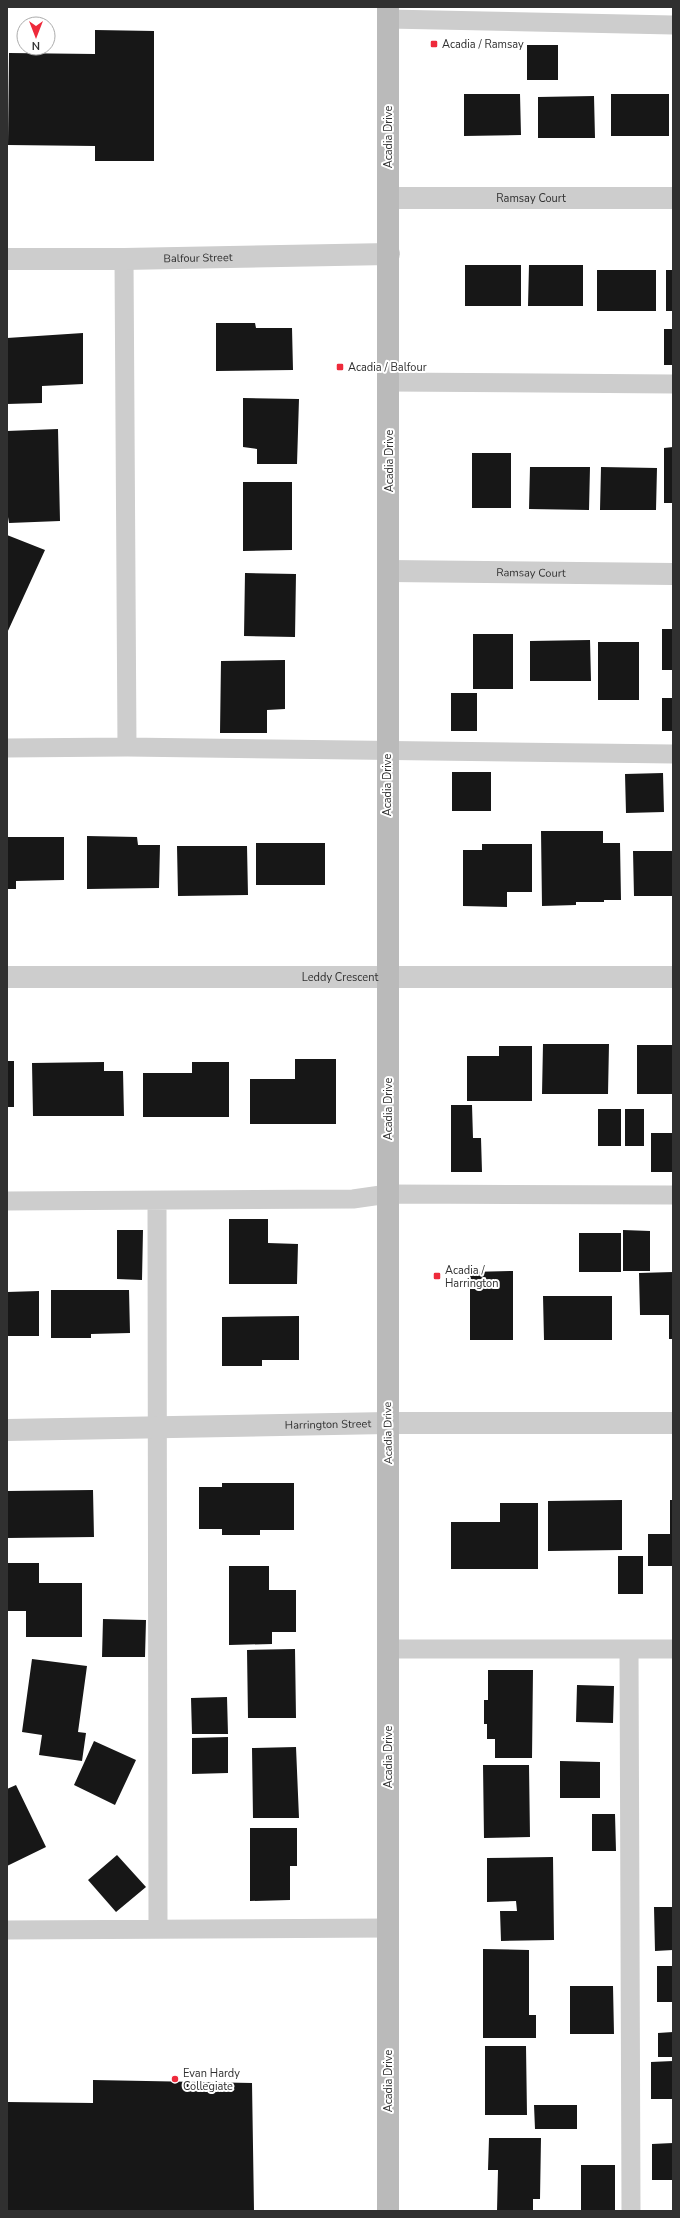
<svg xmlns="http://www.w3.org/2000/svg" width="680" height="2218" font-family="'Nunito Sans',sans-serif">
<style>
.building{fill:#171717}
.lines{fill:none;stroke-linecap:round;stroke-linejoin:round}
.lane{stroke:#cdcdcd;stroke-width:19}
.street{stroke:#cdcdcd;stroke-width:22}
.secondary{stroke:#bababa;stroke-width:22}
.poi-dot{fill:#ee2a3b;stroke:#fff;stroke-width:1.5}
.labels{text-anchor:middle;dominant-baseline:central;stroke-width:4;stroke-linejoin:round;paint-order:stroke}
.poi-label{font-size:11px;fill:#303030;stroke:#fff;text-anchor:start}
.street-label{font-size:11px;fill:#303030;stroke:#fff}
</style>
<rect width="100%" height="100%" fill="#fff"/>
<!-- building -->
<path class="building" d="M95 30 154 31V161H95V146L8 145 9 53 95 54Z
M527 45H558V80H527Z
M464 94H520L521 135 464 136Z
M611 94H669V136H611Z
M594 96 595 138H538V97Z
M465 265H521V306H465Z
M529 265H583V306H528Z
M597 270H656V311H597Z
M666 270H673V311H666Z
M216 323H255L256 328H292L293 370 216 371Z
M664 329H673V365H664Z
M83 333V384L42 386V403L7 404V338Z
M243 398 299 399 297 464H257V449L243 447Z
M58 429 60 521 9 523 7 511V431Z
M673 447V503H664V448Z
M472 453H511V508H472Z
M530 467H590L589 510 529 509Z
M601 467 657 468 656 510H600Z
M243 482H292V550L243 551Z
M7 535 45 550 7 633Z
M245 573 296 574 295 637 244 636Z
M662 629H673V670H662Z
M473 634H513V689H473Z
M590 640 591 681H530V641Z
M598 642H639V700H598Z
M285 660V709L267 710V733H220L221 661Z
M451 693H477V731H451Z
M662 698H673V731H662Z
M452 772H491V811H452Z
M663 773 664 812 626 813 625 774Z
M541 831H603V843H620L621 900H604V902H576V905L542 906Z
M87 836 137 837 138 845H160L159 888 87 889Z
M7 837H64V880L16 881V889H7Z
M256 843H325V885H256Z
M482 844H532V892H507V907L463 906V850H482Z
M177 846H247L248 895 178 896Z
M633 851H673V896H634Z
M543 1044H609L608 1094H542Z
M637 1045H673V1094H637Z
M499 1046H532V1101H467V1056H499Z
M295 1059H336V1124H250V1079H295Z
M7 1061H14V1107H7Z
M104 1062V1071H123L124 1116H33L32 1063Z
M192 1062H229V1117H143V1073H192Z
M451 1105H472L473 1138H481L482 1172H451Z
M598 1109H621V1146H598Z
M625 1109H644V1146H625Z
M651 1133H673V1172H651Z
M229 1219H268V1243L298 1244 297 1284H229Z
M117 1230H143L142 1280 117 1279Z
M623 1230 650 1231V1271H623Z
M579 1233H621V1272H579Z
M513 1271V1340H470V1272Z
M673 1272V1339H669V1315H640L639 1273Z
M51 1290H129L130 1333 91 1334V1338H51Z
M39 1291V1336H7V1292Z
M543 1296H612V1340H544Z
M299 1316V1360H262V1366H222V1317Z
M222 1483H294V1530H260V1535H222V1529H199V1487H222Z
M93 1490 94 1537 7 1538V1491Z
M622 1500V1550L548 1551V1501Z
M670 1500H673V1566H648V1534H670Z
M500 1503H538V1569H451V1522H500Z
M618 1556H643V1594H618Z
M7 1563H39V1583H82V1637H26V1611H7Z
M229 1566H269V1590H296V1632H272V1644L229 1645Z
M103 1619 146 1620 145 1657H102Z
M295 1649 296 1718H248L247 1650Z
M32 1659 87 1666 78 1732 86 1733 82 1761 39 1755 42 1735 22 1732Z
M488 1670H533L532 1758H495V1739H487V1724H484V1700H488Z
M577 1685 614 1686 613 1723 576 1722Z
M227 1697 228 1734H192L191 1698Z
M228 1737V1773L192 1774V1738Z
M94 1741 136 1760 115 1805 74 1785Z
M296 1747 299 1818H253L252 1748Z
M560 1761 600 1762V1798H560Z
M483 1765H529L530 1837 484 1838Z
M16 1785 46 1847 7 1866V1789Z
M592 1814H615L616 1851H592Z
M250 1828H297V1866H290V1900L250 1901Z
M117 1855 146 1887 116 1912 88 1880Z
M553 1857 554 1940 501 1941 500 1911H517L516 1901 487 1902V1858Z
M654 1907H673V1950L655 1951Z
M483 1949 529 1950V2015H536V2038H483Z
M657 1966H673V2002H657Z
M570 1986H613L614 2034H570Z
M673 2032V2057H658V2033Z
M485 2046H526L527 2115H485Z
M673 2061V2099H651V2062Z
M93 2080 252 2083 254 2211H7V2102L93 2103Z
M534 2105H577V2129H535Z
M489 2138H541L540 2199H533V2211H497L498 2170H488Z
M673 2143V2180H652V2144Z
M581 2165H615V2210H581Z"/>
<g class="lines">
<!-- lane -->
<path class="lane" d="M388 19 673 25
M124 259 127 747
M388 382 673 384
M7 748 127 747 673 754
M7 1201 353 1199 388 1194 673 1195
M157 1201 158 1928
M388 1649H673
M629 1650 631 2211
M7 1930 388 1928"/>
<!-- street -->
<g class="street">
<path id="s1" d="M388 198H673"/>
<path id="s2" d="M7 259H124L389 254"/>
<path id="s3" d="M389 571 673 574"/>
<path id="s4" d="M7 977H673"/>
<path id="s5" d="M7 1430 387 1423H673"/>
</g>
<!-- secondary -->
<path class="secondary" d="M388 2211V7"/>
</g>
<!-- markers -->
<g class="poi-dot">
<rect x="430" y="40" width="8" height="8" rx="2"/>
<rect x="336" y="363" width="8" height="8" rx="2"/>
<rect x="433" y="1272" width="8" height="8" rx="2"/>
<circle cx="175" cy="2079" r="4"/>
</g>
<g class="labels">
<!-- poi labels -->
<g class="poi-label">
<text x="442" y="44">Acadia / Ramsay</text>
<text x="348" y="367">Acadia / Balfour</text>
<text x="445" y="1270">Acadia /<tspan x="445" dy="13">Harrington</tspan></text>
<text x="183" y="2073">Evan Hardy<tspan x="183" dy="13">Collegiate</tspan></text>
</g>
<!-- street labels -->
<g class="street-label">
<text transform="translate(388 137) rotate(-90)">Acadia Drive</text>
<text stroke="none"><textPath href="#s1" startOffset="143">Ramsay Court</textPath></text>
<text stroke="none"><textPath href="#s2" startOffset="191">Balfour Street</textPath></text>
<text transform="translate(389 461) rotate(-90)">Acadia Drive</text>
<text stroke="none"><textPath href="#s3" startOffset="142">Ramsay Court</textPath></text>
<text transform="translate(387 785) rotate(-90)">Acadia Drive</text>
<text stroke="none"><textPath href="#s4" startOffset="333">Leddy Crescent</textPath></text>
<text transform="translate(388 1109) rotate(-90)">Acadia Drive</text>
<text stroke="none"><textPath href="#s5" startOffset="321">Harrington Street</textPath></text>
<text transform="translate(388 1433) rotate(-91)">Acadia Drive</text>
<text transform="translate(388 1757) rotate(-90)">Acadia Drive</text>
<text transform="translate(388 2081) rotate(-90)">Acadia Drive</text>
</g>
</g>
<!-- border -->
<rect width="680" height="2218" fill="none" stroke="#303030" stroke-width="16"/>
<!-- north arrow -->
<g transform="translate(36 36) rotate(180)"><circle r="19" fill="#ffffff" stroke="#acacac"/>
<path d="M0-3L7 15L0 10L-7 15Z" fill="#ee2a3b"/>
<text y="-6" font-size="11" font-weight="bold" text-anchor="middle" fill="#303030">N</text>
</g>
</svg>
